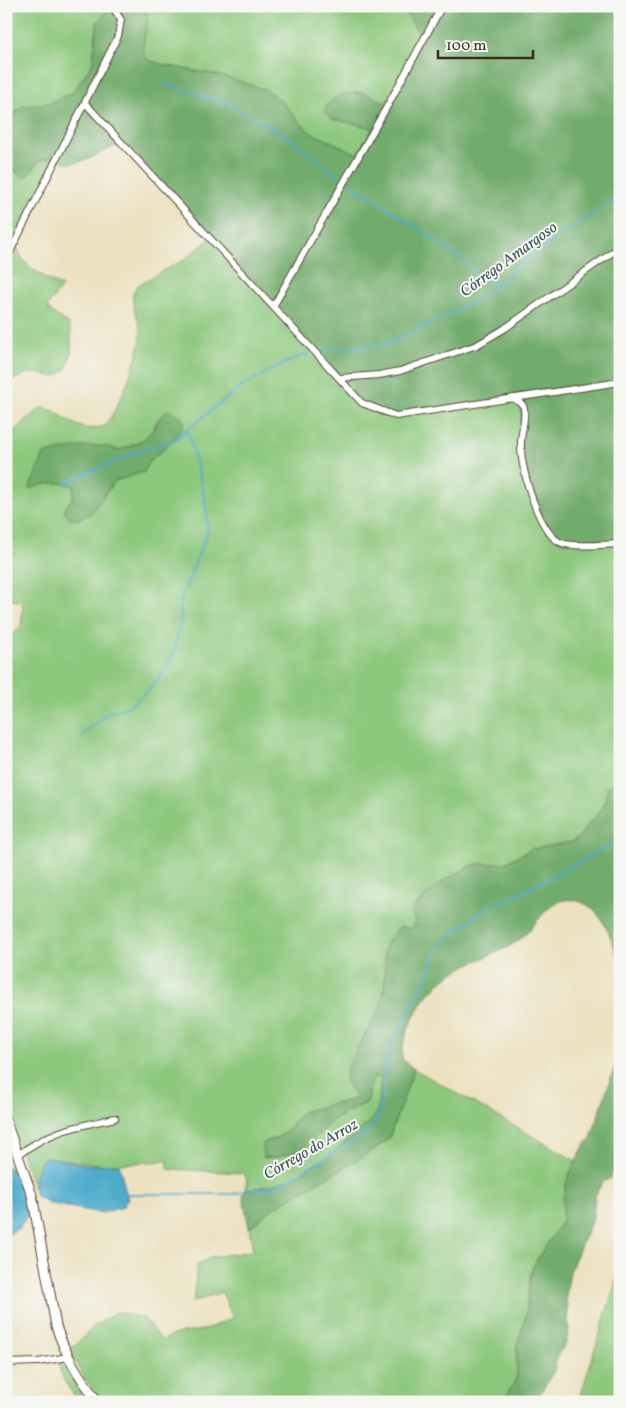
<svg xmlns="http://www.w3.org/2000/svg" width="626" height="1408" font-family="Vollkorn,serif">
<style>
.green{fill:#8dc87d;stroke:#64794e;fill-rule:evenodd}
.forest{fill:#72ac6c;stroke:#566b45}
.water{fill:#4dabcc;stroke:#446a75}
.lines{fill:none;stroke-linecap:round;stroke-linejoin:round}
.stream{stroke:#4dabcc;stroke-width:2}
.street-casing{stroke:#564536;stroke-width:8}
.secondary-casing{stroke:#564536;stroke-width:11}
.street{stroke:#fff;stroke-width:6}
.secondary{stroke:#fff;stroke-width:9}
.labels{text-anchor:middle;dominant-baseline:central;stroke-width:4;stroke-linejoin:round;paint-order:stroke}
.water-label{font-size:16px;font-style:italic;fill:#41575b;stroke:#f6f6f2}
</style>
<rect width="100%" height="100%" fill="#f6f6f2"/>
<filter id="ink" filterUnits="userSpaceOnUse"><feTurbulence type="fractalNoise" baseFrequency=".02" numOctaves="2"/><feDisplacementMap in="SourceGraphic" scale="10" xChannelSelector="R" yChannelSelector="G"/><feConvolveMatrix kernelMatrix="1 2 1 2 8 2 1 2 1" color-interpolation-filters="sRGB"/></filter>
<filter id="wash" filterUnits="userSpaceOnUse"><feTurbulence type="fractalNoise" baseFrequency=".0096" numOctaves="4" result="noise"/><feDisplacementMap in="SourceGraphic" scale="20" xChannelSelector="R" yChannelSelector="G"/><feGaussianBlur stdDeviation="1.12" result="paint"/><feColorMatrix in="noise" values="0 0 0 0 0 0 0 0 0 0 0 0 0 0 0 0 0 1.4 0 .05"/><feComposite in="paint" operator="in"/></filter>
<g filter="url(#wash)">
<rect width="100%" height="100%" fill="#ece1c0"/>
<!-- green -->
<path class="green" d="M6 6H111L97 24 93 63 73 92 50 103 23 106 6 120Z
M145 6H402L422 38 386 104C368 94 340 85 326 107L332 119 373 128 358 154 309 132 280 100 267 90 222 76 164 65 148 60C135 46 154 23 145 6Z
M55 157 16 242C20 267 42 275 62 287L47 306 49 310 69 325C73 339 74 374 54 376 47 377 39 372 31 373 21 374 20 381 6 379V166L15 169 17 173H30L40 161Z
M211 238 354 383 520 396 521 427 537 507 620 545V779L606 792 605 801 597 815 588 824 579 837 572 842 527 851 505 863 480 864 470 866 456 874 412 908 415 925 412 928H404L384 950C383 968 388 987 381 1004 372 1031 350 1053 345 1080L355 1097 354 1099 293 1122C290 1133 275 1139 265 1142L262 1148 264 1158 276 1157 305 1148 333 1120 359 1106 369 1097 370 1084 375 1076 381 1077 378 1108 375 1116C341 1148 294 1188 245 1189L247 1179 242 1173 168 1169V1162L166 1161 103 1165 46 1157 39 1168 33 1188 6 1107V642L21 626 23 602 6 599V437L41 408C61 407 75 437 104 426 118 411 139 357 141 337 142 319 124 300 138 285L185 259ZM174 412 182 418 183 428 160 453 150 459 144 472 115 481 90 514 66 506 73 497 74 487 70 484 50 482 141 441 150 434 158 419Z
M414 1069 576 1161 565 1189 562 1221 555 1235 537 1259 530 1275 526 1316 517 1345V1377L503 1402H103L86 1380 69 1351 92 1328 116 1312 144 1318 162 1341 175 1334 203 1330 233 1318 222 1292 193 1302 197 1265 211 1257 253 1251 249 1228 272 1209 383 1144 389 1138Z
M620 1268V1402H577L582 1391Z
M67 1360 95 1402H79C71 1391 59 1376 58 1362Z"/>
<!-- forest -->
<path class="forest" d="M111 6 145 7C154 23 135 47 148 60L164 65 222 76 267 90 280 100 309 132 358 154 373 128 332 119 325 112C329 94 353 90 368 94 374 96 380 101 386 104L422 39 402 6H620V545L563 542 556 539 537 507 533 492 522 466 520 396 380 416 367 409 353 395 354 384 340 376 126 144C107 146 93 161 74 163 62 165 53 153 40 161 35 165 31 172 27 176L21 177 15 169 6 166V120L23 106 51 103 73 92 93 63 97 24Z
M169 410 182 418 184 423C180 437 162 449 152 459 148 461 147 468 144 472L115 481 90 514 80 519H70L64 510 73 497 74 487C61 479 43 484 29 489L44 454C63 450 82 445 102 446 117 446 112 454 131 446 138 443 145 439 150 433 158 425 158 415 169 410Z
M620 779V962C611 940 604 909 578 901 549 892 538 927 518 941 498 955 471 960 450 975 425 992 402 1028 402 1059L414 1069 389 1138 369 1153 272 1209 249 1228 243 1196 245 1189C294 1188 341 1148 375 1116L378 1108 381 1078 375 1076 370 1084 368 1102 333 1120 305 1148 276 1157 264 1158 262 1147 265 1142 278 1138 288 1130 297 1117 304 1111 354 1099 355 1097 345 1080 346 1070 381 1005 385 984V944L396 930 401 927 412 928 415 925 411 910 438 884 470 866 480 864 505 863 531 849 572 842 579 837 601 809 607 795V787Z
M620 1050V1148L613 1155 620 1159V1169L611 1174V1178L603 1182 599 1188 595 1197 593 1217 570 1271 566 1297 569 1330 565 1346 558 1354 554 1371 535 1402H503L517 1377V1345L526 1316 532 1268 562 1221 563 1198 568 1176 585 1144 591 1138Z"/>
<!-- water -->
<path class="water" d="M46 1157 89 1165 119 1164 128 1200 125 1201 123 1207 101 1213 51 1204 36 1196C32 1184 35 1165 46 1157Z
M6 1166 12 1169 20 1166 34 1212 27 1216 19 1228 6 1236Z"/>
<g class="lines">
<!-- stream -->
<path class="stream" d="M161 83 228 104 284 134 339 177
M349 183 415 226 496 286
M319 350 355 348 391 342 479 300 536 252 620 197
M65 483 139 451 172 442 239 388 276 367 309 353
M82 735 106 714 129 706 147 692 163 674 173 655 181 621 180 602 207 533V514L200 477 188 431
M124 1194H233L255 1189 263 1190 285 1181 364 1135 375 1123 379 1112 388 1053 430 971 439 945 489 906 507 900 620 841"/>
</g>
</g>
<g filter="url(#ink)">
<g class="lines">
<defs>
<path id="street" d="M85 103 362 403 396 416 620 382
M6 260 118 36 121 20 112 6
M274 305 389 103 442 6
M340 378 379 375 400 371 477 345 504 329 620 247
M513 398C517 401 523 403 524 408 526 420 520 434 521 447 521 470 539 535 562 543 575 548 605 544 620 544
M18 1155C51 1130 75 1127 115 1118
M6 1363 38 1362 68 1357"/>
<path id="secondary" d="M6 1122 32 1195 56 1326C65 1355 80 1378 98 1402"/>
</defs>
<!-- street casing -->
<use href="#street" class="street-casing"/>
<!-- secondary casing -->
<use href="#secondary" class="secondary-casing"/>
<!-- street -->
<use href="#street" class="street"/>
<!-- secondary -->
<use href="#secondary" class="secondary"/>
</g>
</g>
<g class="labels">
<!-- water labels -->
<g class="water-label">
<text transform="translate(509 260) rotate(-36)">Córrego Amargoso</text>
<text transform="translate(311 1150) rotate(-30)">Córrego do Arroz</text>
</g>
</g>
<!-- margin -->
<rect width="626" height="1408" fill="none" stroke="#f6f6f2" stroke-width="25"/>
<!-- scale -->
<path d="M438 50v8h95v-8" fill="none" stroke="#3b2a1e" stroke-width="2.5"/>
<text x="446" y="50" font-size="15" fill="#3b2a1e" stroke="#f6f6f2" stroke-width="4" paint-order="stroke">100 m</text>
</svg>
